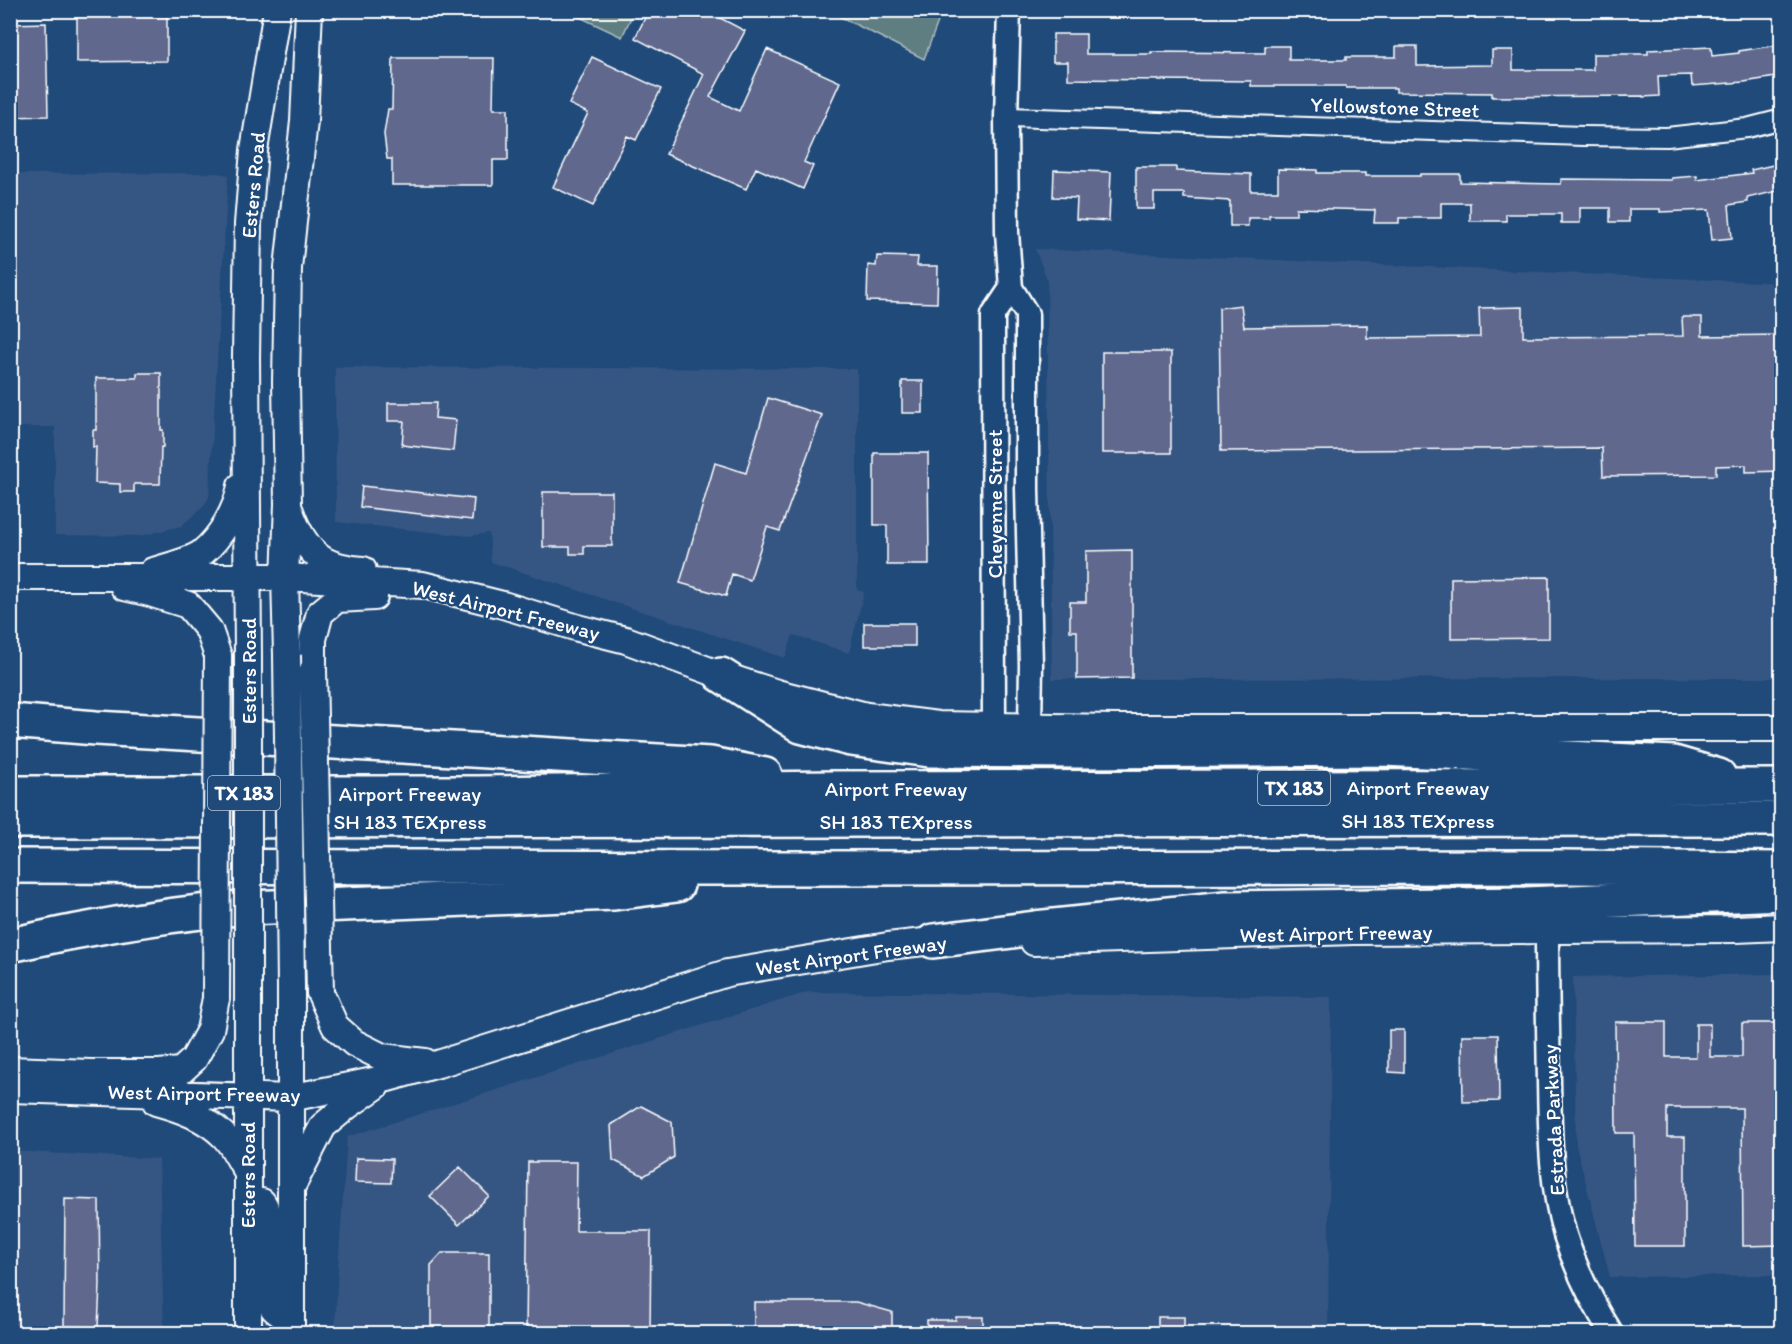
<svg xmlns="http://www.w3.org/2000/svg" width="1792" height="1344" font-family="Itim,sans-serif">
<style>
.built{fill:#365683}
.pitch{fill:#5e7e82;stroke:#aebec0;stroke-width:1.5}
.building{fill:#60688e;stroke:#fff;stroke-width:1.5}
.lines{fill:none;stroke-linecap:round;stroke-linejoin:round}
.minor-casing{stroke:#fff;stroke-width:22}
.tertiary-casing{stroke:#fff;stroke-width:27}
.secondary-casing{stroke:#fff;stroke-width:30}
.motorway-casing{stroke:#fff;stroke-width:38}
.minor{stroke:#1f4a7a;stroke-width:18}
.tertiary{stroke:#1f4a7a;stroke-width:22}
.secondary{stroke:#1f4a7a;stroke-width:26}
.motorway{stroke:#1f4a7a;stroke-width:33}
.secondary-bridge-casing{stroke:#fff;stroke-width:30;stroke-linecap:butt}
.secondary-bridge{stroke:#1f4a7a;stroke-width:26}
.labels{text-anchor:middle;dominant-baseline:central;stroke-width:4.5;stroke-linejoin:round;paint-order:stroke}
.shield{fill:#1f4a7a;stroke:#bcc9d7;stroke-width:1.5}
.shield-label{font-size:20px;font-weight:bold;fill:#fff}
.street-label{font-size:21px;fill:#fff;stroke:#1f4a7a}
</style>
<rect width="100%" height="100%" fill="#1f4a7a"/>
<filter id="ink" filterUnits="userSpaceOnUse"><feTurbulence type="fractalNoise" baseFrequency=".0167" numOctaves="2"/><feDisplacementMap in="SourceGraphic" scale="12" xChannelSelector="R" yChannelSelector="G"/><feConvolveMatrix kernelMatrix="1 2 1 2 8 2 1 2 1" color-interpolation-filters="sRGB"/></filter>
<g filter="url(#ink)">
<!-- built -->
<path class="built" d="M217 173 228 175 209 497 203 507 181 526 141 536 55 535V427H11L10 174Z
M1035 249 1781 283V678L1052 679 1047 279Z
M335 367 857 369V590L864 592 849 653 793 635 785 658 491 562 489 533 469 536 336 522Z
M1781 974V1275L1610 1277 1576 1145 1573 977Z
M808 992 1331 997 1328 1333 335 1334 337 1285 347 1137Z
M10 1151 159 1159 164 1333H11Z"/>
<!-- pitch -->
<path class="pitch" d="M567 11H634L622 37Z
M829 11H942L924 59Z"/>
<!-- building -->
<path class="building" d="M649 10H705L745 31 710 97 739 111 767 49 840 82 804 162 813 166 803 189 756 168 746 189 666 154 704 74 635 38Z
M77 16H167V61L77 62Z
M46 23 48 116 10 117V24Z
M1053 34H1086V54H1151V52L1265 53V46H1289V60H1346V57H1396V46H1417V66L1492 65V50H1513V70H1593V54H1648V50L1711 47 1712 56 1739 53V51L1778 45 1782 63V76L1744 82 1692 86 1691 75 1658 76 1659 96 1643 97V96L1492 97V93L1396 92V88H1346V86H1251V81L1068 79V62H1053Z
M592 57 661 89 636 140 627 136 593 206 553 187 588 113 569 104Z
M393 58H494L493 109H508V160H493V185H392V159H387L384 134 388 109H392Z
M1782 163V190L1747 198 1748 202 1729 205 1732 238 1712 240 1709 210 1660 212V209H1629V222H1610V208H1580V223H1561V214H1506V221H1470V203H1441V218H1399V223H1374L1375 210 1296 208V215H1269V218H1248V226H1230V201L1184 198V193H1154V209H1136V167H1176V171L1251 174V191H1278V169L1317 170V173H1365V176H1420V174H1460V182L1561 184V179L1672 180V178L1697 176V180L1752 173 1751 170Z
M1054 170 1111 172 1109 221 1076 219 1077 198 1053 197Z
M877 256 918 257 917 266H938L937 303 867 301 868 265 876 266Z
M1241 305 1244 327 1367 325V338L1480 337 1479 308 1523 307V337L1683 336 1682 317H1702V336L1782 335V471L1746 472V465L1716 466V475L1603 476 1602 448 1221 451 1219 308Z
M1102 352H1171V453H1102Z
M137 373H161V430H163V447H161L160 484H134V492H120V484L95 483 96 447H93V430H96V378H137Z
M902 381H923V413H902Z
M768 398 822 415 780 531 767 527 750 580 732 574 726 596 680 583 715 463 746 473Z
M388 403H436L435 418 456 420 453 451 402 445 404 421H388Z
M874 453H928L929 565H887V525H874Z
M362 486 474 499 472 520 360 507Z
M543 492H612V546H584V554H570V547H543Z
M1132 550V678L1077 679V631H1070V602H1086V551Z
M1549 577V638L1451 639V578Z
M864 623H915V646H864Z
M1615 1022H1666V1057H1696V1024H1710V1057H1742V1023H1782V1245L1743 1246 1742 1108H1667V1137H1685V1246H1635L1634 1133H1616Z
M1389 1030H1404V1073L1389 1072Z
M1462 1035H1498L1499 1101 1463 1102Z
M641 1106 672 1122 674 1157 644 1176 613 1160 611 1125Z
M356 1158 392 1159 391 1183 355 1182Z
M528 1162H577L576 1231H651L650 1334H526Z
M460 1167 489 1196 459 1225 430 1196Z
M65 1199 99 1200 100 1285 98 1327 64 1326Z
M442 1253H489V1334H431V1265Z
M754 1302H856L892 1312V1334H754Z
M956 1317H983V1334H927V1320H956Z
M1158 1317H1184V1334H1158Z"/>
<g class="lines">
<defs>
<path id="minor" d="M1006 117 1583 136 1667 137 1747 128 1782 119"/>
<path id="tertiary" d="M1009 10 1006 117 1007 232 1011 288 1027 314V489L1031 665 1030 727
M994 726 993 315 1011 288
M1547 930C1547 981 1548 1031 1549 1081 1550 1133 1550 1184 1565 1235 1576 1270 1592 1302 1612 1334"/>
<path id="secondary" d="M290 511C296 529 308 552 325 561 336 567 350 569 363 570
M153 571C167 567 191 561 202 553 221 537 237 510 241 486
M10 577H285L423 585 503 605 578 628 626 640 721 675 777 693 867 716 938 725 1115 728H1782
M124 587 150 593 188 605 209 630 218 656
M287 655 285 577 288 504 286 382 288 268 304 121 309 10
M248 656 246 357 248 224 254 150 277 10
M313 670V639L320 613 337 599 374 597
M1034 942 1353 931 1736 929 1782 927
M248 991V1334
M320 992 335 1026 354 1043 382 1057 425 1062
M10 1070 91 1073H159L181 1071 194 1059 210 1030 216 998
M10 1089 290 1098 388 1078 438 1064 727 973 888 946 933 941H949
M156 1102C181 1109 205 1117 224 1136 233 1145 240 1160 247 1172
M292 1186 323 1126 347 1106 376 1086
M262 1202 265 1207C265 1225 265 1294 272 1306 276 1313 285 1316 291 1320
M291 1334V986"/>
<path id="motorway" d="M721 675 801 726 851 739 929 750 1080 751 1384 749 1674 763 1719 776
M10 721 96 728 710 764 765 775
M10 793H477L834 788 1782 786
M10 821 1782 819
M10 866 802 868 1563 867 1782 869
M933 941 1035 928 1226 908 1526 904 1782 893
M10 945C81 929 152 917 224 909L614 893 677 885"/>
</defs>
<!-- minor casing -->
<use href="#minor" class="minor-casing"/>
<!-- tertiary casing -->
<use href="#tertiary" class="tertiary-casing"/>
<!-- secondary casing -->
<use href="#secondary" class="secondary-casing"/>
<!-- motorway casing -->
<use href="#motorway" class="motorway-casing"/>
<!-- minor -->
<use href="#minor" class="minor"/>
<!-- tertiary -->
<use href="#tertiary" class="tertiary"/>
<!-- secondary -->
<use href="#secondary" class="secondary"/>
<!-- motorway -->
<use href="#motorway" class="motorway"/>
<defs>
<path id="secondary-bridge" d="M287 655 291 986
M248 656V991
M313 670 320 992
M216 998 218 656"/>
</defs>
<!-- secondary-bridge casing -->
<use href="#secondary-bridge" class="secondary-bridge-casing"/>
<!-- secondary-bridge -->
<use href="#secondary-bridge" class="secondary-bridge"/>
</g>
</g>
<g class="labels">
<!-- shield labels -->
<g class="shield">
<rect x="1258" y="771" width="72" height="34" rx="4.5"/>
<rect x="208" y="776" width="72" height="34" rx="4.5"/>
</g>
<g class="shield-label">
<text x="1294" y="788">TX 183</text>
<text x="244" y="793">TX 183</text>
</g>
<!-- street labels -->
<g class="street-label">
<text transform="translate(1395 107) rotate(2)">Yellowstone Street</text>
<text transform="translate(253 185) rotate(-85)">Esters Road</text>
<text transform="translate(994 504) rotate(-90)">Cheyenne Street</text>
<text transform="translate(506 610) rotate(14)">West Airport Freeway</text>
<text transform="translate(248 671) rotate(-90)">Esters Road</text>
<text x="1418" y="787">Airport Freeway</text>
<text x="896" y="788">Airport Freeway</text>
<text x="410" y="793">Airport Freeway</text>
<text x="1418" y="820">SH 183 TEXpress</text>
<text x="410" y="821">SH 183 TEXpress</text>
<text x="896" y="821">SH 183 TEXpress</text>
<text transform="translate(1336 933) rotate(-1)">West Airport Freeway</text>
<text transform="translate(851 955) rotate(-8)">West Airport Freeway</text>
<text transform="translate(204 1093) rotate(1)">West Airport Freeway</text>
<text transform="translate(1553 1120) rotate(-93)">Estrada Parkway</text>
<text transform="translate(247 1175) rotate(-90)">Esters Road</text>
</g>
</g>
<!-- margin -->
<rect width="1792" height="1344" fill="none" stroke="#1f4a7a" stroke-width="36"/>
<rect x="18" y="18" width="1756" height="1308" fill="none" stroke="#fff" stroke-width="2" filter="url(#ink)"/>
</svg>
